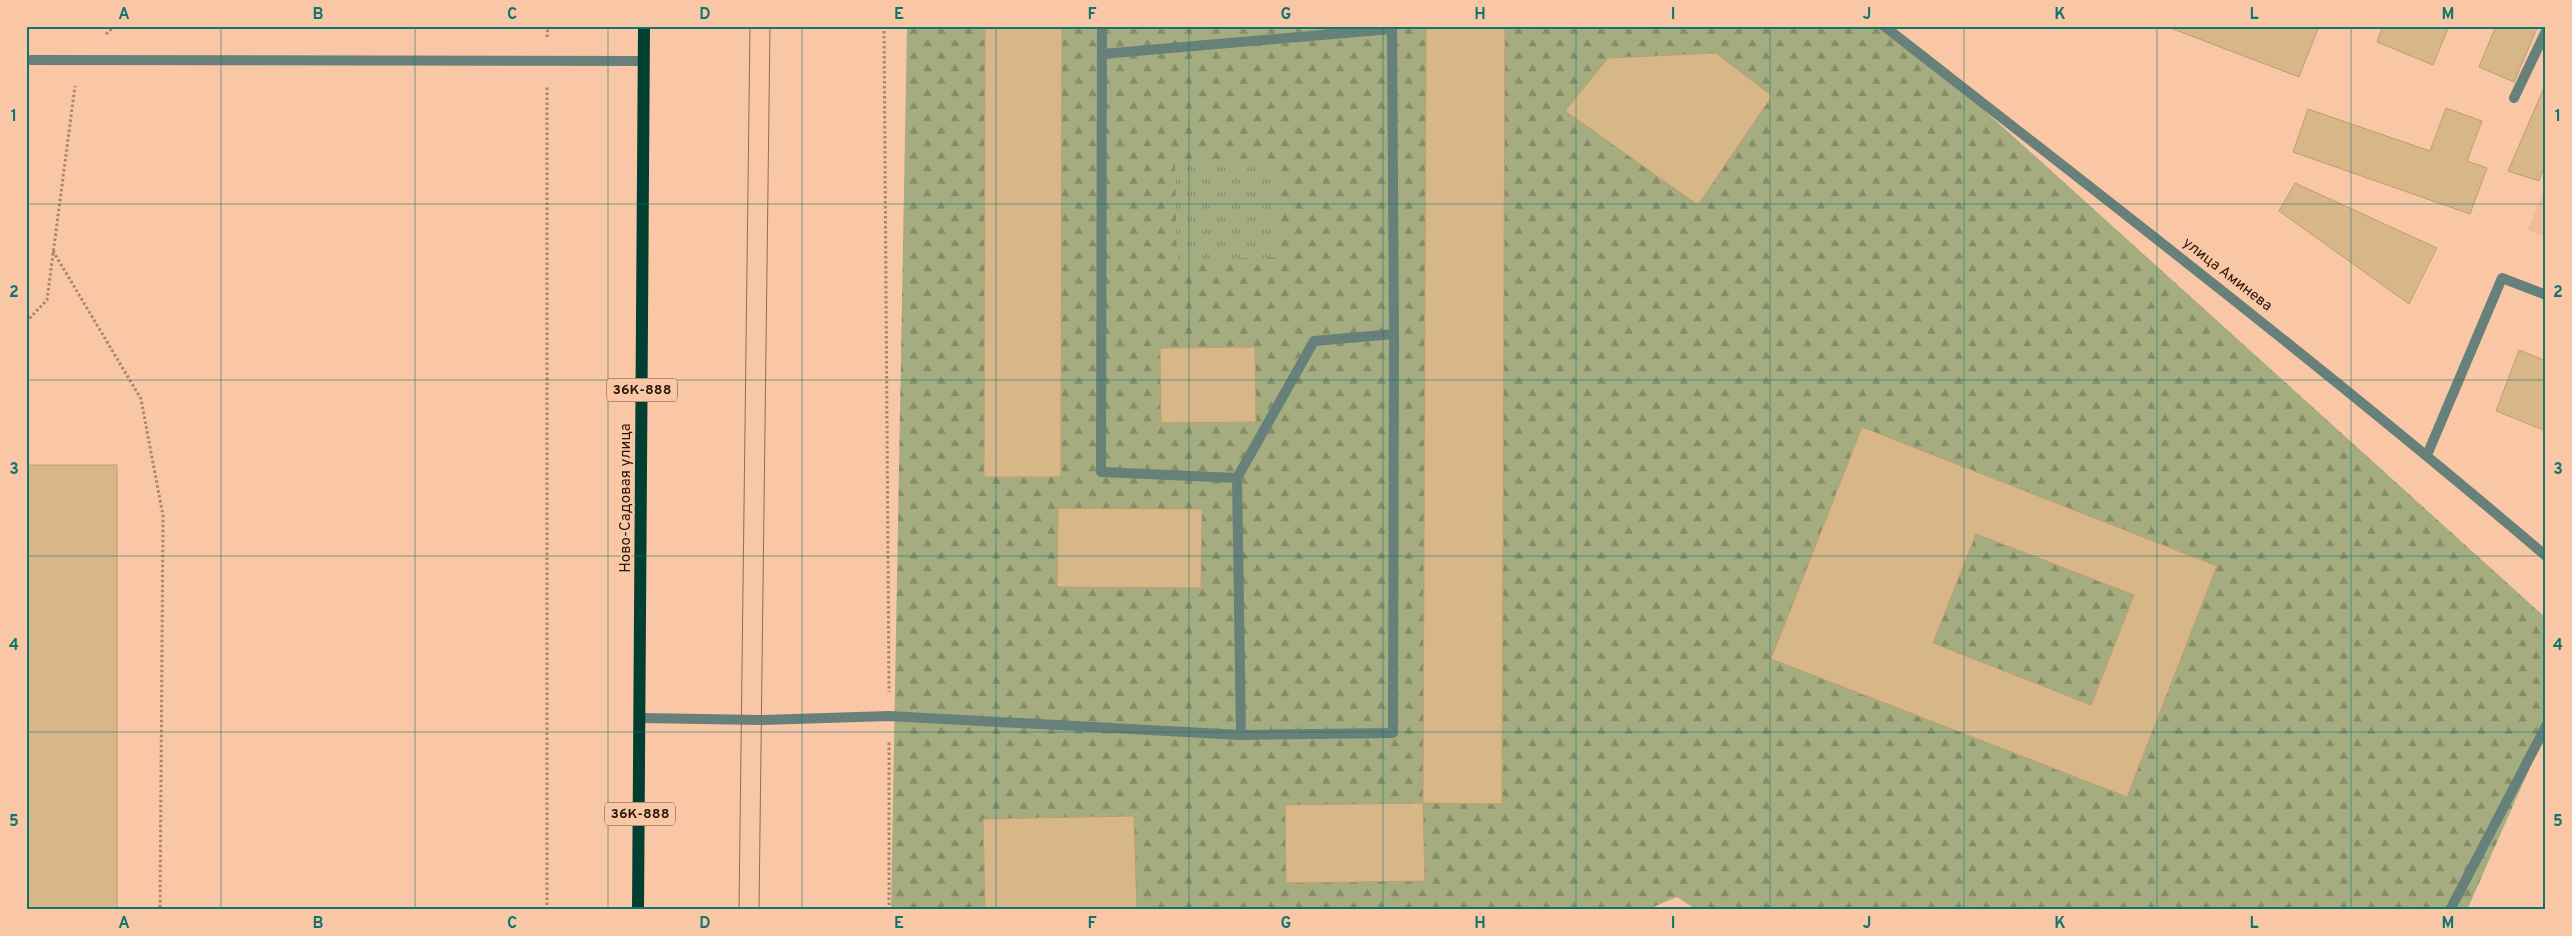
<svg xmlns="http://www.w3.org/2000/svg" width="2572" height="936" font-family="Overpass,sans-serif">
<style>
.built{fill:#f3bb95}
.forest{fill:url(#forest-firs)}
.park{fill:url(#park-tufts)}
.building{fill:#d7b688;stroke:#be9d70;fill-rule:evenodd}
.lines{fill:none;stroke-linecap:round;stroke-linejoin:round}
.path{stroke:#aa856b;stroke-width:3;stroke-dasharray:2.5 2.5;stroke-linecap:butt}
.service{stroke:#67817a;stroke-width:10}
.tertiary{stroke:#67817a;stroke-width:10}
.primary{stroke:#013f33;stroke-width:12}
.tram{stroke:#8e6d56;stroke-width:1}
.grid{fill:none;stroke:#0f766e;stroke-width:1;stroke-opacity:0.55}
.labels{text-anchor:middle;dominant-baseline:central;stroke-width:4;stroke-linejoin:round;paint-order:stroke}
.shield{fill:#f9c7a6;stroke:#674c39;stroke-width:1}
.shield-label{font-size:14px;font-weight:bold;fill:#28170a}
.street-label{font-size:15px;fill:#28170a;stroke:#f9c7a6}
.neatline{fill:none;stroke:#0f766e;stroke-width:2}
.grid-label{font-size:16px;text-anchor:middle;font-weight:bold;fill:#0f766e}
</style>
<defs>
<pattern id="forest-firs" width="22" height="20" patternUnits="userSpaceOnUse" patternTransform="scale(1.25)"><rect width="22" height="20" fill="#a5ad80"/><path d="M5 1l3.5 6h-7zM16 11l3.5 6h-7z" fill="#868c67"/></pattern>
<pattern id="park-tufts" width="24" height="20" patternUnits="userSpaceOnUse" patternTransform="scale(1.25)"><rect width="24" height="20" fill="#a5ad80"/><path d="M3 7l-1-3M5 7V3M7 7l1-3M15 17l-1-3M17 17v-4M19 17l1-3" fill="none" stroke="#868c67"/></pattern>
</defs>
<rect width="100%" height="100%" fill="#f9c7a6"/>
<!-- built -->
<path class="built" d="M2546 184V237L2528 230Z"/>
<!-- forest -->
<path class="forest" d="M907 26H1884L1942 72 2546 618V731L2467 910H1697L1677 897 1646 910H891Z"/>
<!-- park -->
<path class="park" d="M1276 162 1278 257 1177 260 1175 165Z"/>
<!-- building -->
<path class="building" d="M985 26H1062L1061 477H984Z
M1426 26H1505L1502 804 1423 803Z
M2165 26H2319L2299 77Z
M2383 26H2449L2433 65 2377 42Z
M2496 26H2538L2514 82 2479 67Z
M1716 53 1772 96 1698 205 1565 111 1608 58Z
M2546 83V162L2539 181 2508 171Z
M2446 108 2482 121 2467 161 2487 168 2470 214 2293 152 2308 109 2430 151Z
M2295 183 2437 248 2409 304 2279 211Z
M1255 347 1256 422 1161 423 1160 348Z
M2519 350 2546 361V431L2496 411Z
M1862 427 2217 566 2127 797 1771 659ZM1976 534 2134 595 2091 705 1933 643Z
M26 465H117V910H26Z
M1058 508 1202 509 1201 588 1057 587Z
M1423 803 1425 881 1286 883 1285 805Z
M1134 816 1137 910H985L983 819Z"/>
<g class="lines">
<!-- path -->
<path class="path" d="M884 26 889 692
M106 34 115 26
M547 37 548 26
M53 251 141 399 163 516 160 910
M26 322 47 300 75 86
M547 910V85
M889 910V740"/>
<!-- service -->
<path class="service" d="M1102 54 1392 29 1394 334 1393 733 1241 735
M26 60 644 61
M2514 98 2546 31
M2427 455 2502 278 2546 295
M1237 478 1314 341 1394 334
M641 718 761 720 889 716 1241 735 1237 478 1101 472 1102 26
M2450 910 2546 726"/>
<!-- tertiary -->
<path class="tertiary" d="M1884 26C2107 200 2330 372 2546 556"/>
<!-- primary -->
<path class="primary" d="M638 910 644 26"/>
<!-- tram -->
<path class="tram" d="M739 910 750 26
M759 910 770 26"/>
</g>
<!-- grid -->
<path class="grid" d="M221 26V910M415 26V910M608 26V910M802 26V910M996 26V910M1189 26V910M1383 26V910M1576 26V910M1770 26V910M1964 26V910M2157 26V910M2351 26V910M26 204H2546M26 380H2546M26 556H2546M26 732H2546"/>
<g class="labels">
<!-- shield labels -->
<g class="shield">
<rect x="607" y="378.5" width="70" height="23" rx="4"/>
<rect x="605" y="802.5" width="70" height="23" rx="4"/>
</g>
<g class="shield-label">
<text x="642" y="390">36К-888</text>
<text x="640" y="814">36К-888</text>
</g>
<!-- street labels -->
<g class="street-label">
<text transform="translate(2227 275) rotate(38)">улица Аминева</text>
<text transform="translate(626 498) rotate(-90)">Ново-Садовая улица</text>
</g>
</g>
<!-- border -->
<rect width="2572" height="936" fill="none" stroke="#f9c7a6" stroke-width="55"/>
<rect x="28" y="28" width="2516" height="880" class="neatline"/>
<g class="grid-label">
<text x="124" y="19">A</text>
<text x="318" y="19">B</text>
<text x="512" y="19">C</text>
<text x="705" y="19">D</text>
<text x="899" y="19">E</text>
<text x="1092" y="19">F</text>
<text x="1286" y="19">G</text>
<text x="1480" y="19">H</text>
<text x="1673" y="19">I</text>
<text x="1867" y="19">J</text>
<text x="2060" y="19">K</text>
<text x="2254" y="19">L</text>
<text x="2448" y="19">M</text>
<text x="14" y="121">1</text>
<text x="2558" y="121">1</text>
<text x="14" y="297">2</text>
<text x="2558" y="297">2</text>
<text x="14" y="474">3</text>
<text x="2558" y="474">3</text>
<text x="14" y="650">4</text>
<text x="2558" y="650">4</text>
<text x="14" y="826">5</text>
<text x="2558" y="826">5</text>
<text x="124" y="928">A</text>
<text x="318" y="928">B</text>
<text x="512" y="928">C</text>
<text x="705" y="928">D</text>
<text x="899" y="928">E</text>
<text x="1092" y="928">F</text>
<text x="1286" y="928">G</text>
<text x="1480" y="928">H</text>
<text x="1673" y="928">I</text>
<text x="1867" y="928">J</text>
<text x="2060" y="928">K</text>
<text x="2254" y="928">L</text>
<text x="2448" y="928">M</text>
</g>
</svg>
